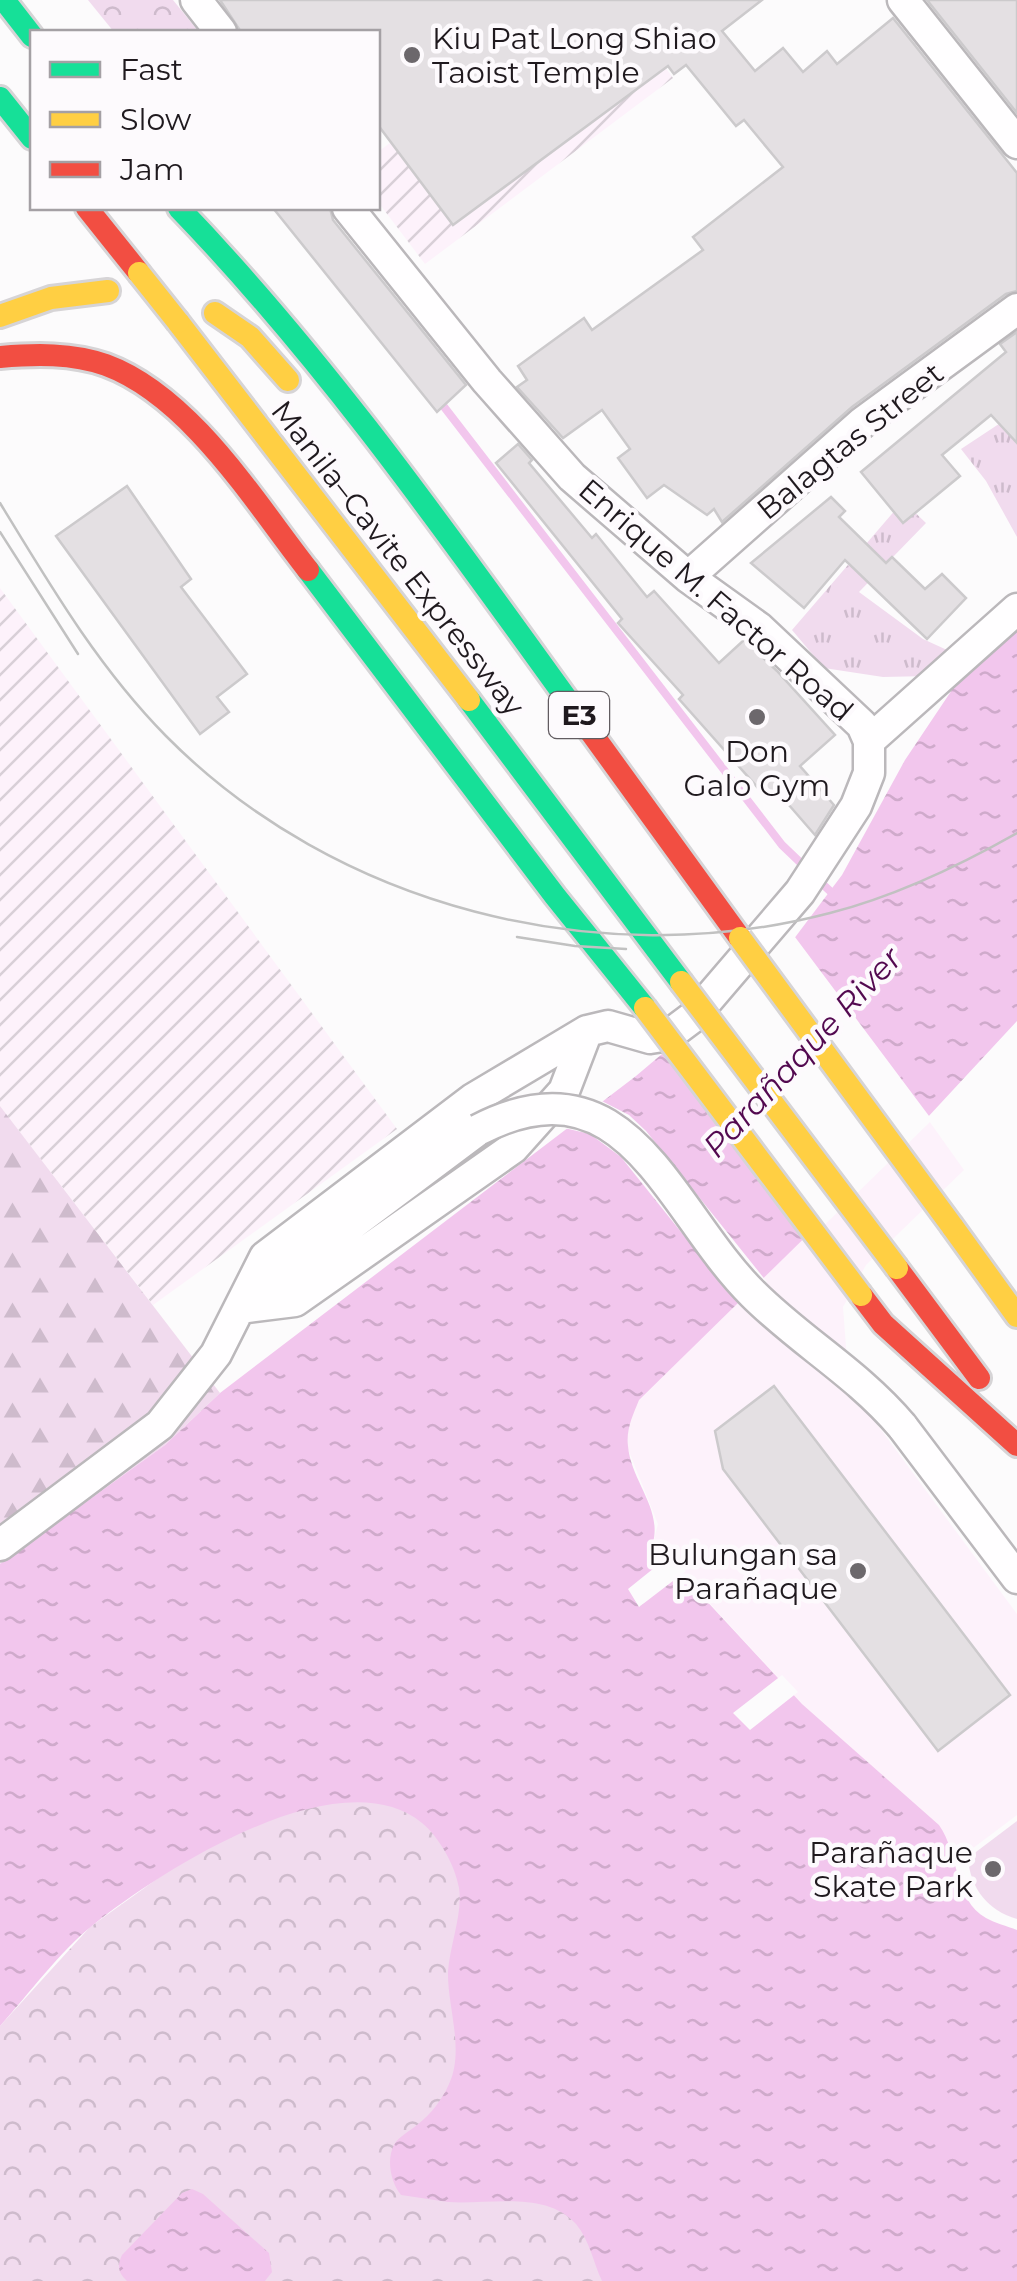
<svg xmlns="http://www.w3.org/2000/svg" width="1017" height="2281" font-family="Montserrat,sans-serif">
<style>
.built{fill:#fdf2fb}
.industrial{fill:url(#industrial-furrows)}
.grass{fill:url(#grass-tufts)}
.forest{fill:url(#forest-firs)}
.park{fill:url(#park-crowns)}
.pitch{fill:#f1dbee}
.water{fill:url(#water-ripples)}
.pier{fill:#fcfbfc}
.lines{fill:none;stroke-linecap:round;stroke-linejoin:round}
.stream{stroke:#f2c6ed;stroke-width:8}
.building{fill:#e4e0e3;stroke:#cccacc;stroke-width:2.5}
.street-casing{stroke:#bbb8bb;stroke-width:35}
.fast-casing{stroke:#d6d4d6;stroke-width:28}
.slow-casing{stroke:#d6d4d6;stroke-width:28}
.jam-casing{stroke:#d6d4d6;stroke-width:28}
.street{stroke:#fffeff;stroke-width:30}
.fast{stroke:#16e098;stroke-width:22}
.slow{stroke:#ffcf43;stroke-width:22}
.jam{stroke:#f24e42;stroke-width:22}
.tram{stroke:#c1c1c1;stroke-width:2.5}
.street-bridge-casing{stroke:#bbb8bb;stroke-width:35;stroke-linecap:butt}
.slow-bridge-casing{stroke:#d6d4d6;stroke-width:28;stroke-linecap:butt}
.street-bridge{stroke:#fffeff;stroke-width:30}
.slow-bridge{stroke:#ffcf43;stroke-width:22}
.poi-dot{fill:#6c686c;stroke:#fdfafd;stroke-width:4}
.labels{text-anchor:middle;dominant-baseline:central;stroke-width:9;stroke-linejoin:round;paint-order:stroke}
.shield{fill:#fdfafd;stroke:#625c61;stroke-width:2.5}
.shield-label{font-size:28px;font-weight:bold;fill:#1f191e}
.poi-label{font-size:30px;fill:#1f191e;stroke:#fdfafd;text-anchor:end}
.street-label{font-size:30px;fill:#1f191e;stroke:#fdfafd}
.water-label{font-size:32px;font-style:italic;fill:#530950;stroke:#fdfafd}
</style>
<defs>
<pattern id="industrial-furrows" width="10" height="10" patternUnits="userSpaceOnUse" patternTransform="scale(2.5)"><rect width="10" height="10" fill="#fdf2fb"/><path d="M-1 1l2-2M0 10L10 0M9 11l2-2" fill="none" stroke="#d8cfd7"/></pattern>
<pattern id="grass-tufts" width="24" height="20" patternUnits="userSpaceOnUse" patternTransform="scale(2.5)"><rect width="24" height="20" fill="#f1dbee"/><path d="M3 7l-1-3M5 7V3M7 7l1-3M15 17l-1-3M17 17v-4M19 17l1-3" fill="none" stroke="#cebbcc"/></pattern>
<pattern id="forest-firs" width="22" height="20" patternUnits="userSpaceOnUse" patternTransform="scale(2.5)"><rect width="22" height="20" fill="#f1dbee"/><path d="M5 1l3.5 6h-7zM16 11l3.5 6h-7z" fill="#cebbcc"/></pattern>
<pattern id="park-crowns" width="20" height="18" patternUnits="userSpaceOnUse" patternTransform="scale(2.5)"><rect width="20" height="18" fill="#f1dbee"/><path d="M2 6a3 3 0 1 1 6 0M12 15a3 3 0 1 1 6 0" fill="none" stroke="#cebbcc"/></pattern>
<pattern id="water-ripples" width="26" height="14" patternUnits="userSpaceOnUse" patternTransform="scale(2.5)"><rect width="26" height="14" fill="#f2c6ed"/><path d="M2 4q2-2 4 0t4 0M15 11q2-2 4 0t4 0" fill="none" stroke="#cfaacb"/></pattern>
</defs>
<rect width="100%" height="100%" fill="#fcfbfc"/>
<!-- built -->
<path class="built" d="M927 1118 964 1170 866 1265 843 1307 847 1360 862 1404 1017 1614V1815L956 1861 939 1825 802 1704 693 1585 664 1558 653 1543 658 1524 628 1449V1427L638 1400Z"/>
<!-- industrial -->
<path class="industrial" d="M578 0H616L673 78 425 264 378 202V152Z
M0 588 397 1129 153 1305 0 1106Z"/>
<!-- grass -->
<path class="grass" d="M1017 412V537L986 481 961 449Z
M903 501 926 523 859 592 923 639 958 655 929 676 883 677 824 668 792 630Z"/>
<!-- forest -->
<path class="forest" d="M0 1106 220 1393 165 1445 0 1564Z"/>
<!-- park -->
<path class="park" d="M88 0H173L199 32H114Z
M362 1732 1017 2281H0V2026L90 1927Z"/>
<!-- pitch -->
<path class="pitch" d="M1017 1821V1919C988 1911 970 1888 968 1858Z"/>
<!-- water -->
<path class="water" d="M1017 620V1021L927 1118 639 1400C633 1415 626 1429 628 1446 631 1481 662 1508 653 1543L802 1704 939 1825C959 1853 954 1900 986 1918 995 1923 1007 1926 1017 1930V2281H602C593 2262 590 2241 576 2224 546 2190 488 2205 448 2202 432 2200 417 2197 401 2195 391 2183 386 2160 394 2145 398 2137 410 2131 417 2125 431 2114 442 2100 449 2084 465 2050 447 2006 448 1971 450 1945 463 1912 459 1888 455 1865 439 1837 422 1823 339 1755 159 1872 93 1925 61 1950 28 1995 0 2026V1564L165 1445 220 1393 636 1076 787 948 842 875 905 760 970 663Z
M192 2189 203 2194 269 2253 272 2272 265 2281H127C118 2273 117 2266 122 2255L182 2193Z"/>
<!-- pier -->
<path class="pier" d="M792 933 932 1120 806 1243 661 1049 783 944Z
M598 1099 629 1115 646 1131 767 1282 741 1307 621 1157 590 1134 560 1127Z
M669 1556 686 1571 639 1607 628 1589Z
M782 1675 798 1692 750 1730 733 1713Z"/>
<g class="lines">
<!-- stream -->
<path class="stream" d="M438 399 782 845 805 867
M815 877 830 891"/>
</g>
<!-- building -->
<path class="building" d="M220 0H762L722 31 755 71 783 48 803 72 827 51 837 64 893 18 1017 173V291L1006 294 852 407 722 522 714 509 707 515 664 485 647 498 618 458 630 449 602 410 563 438 517 387 527 380 518 366 584 318 592 330 703 250 693 237 783 167 744 120 736 126 686 65 674 74 668 66 453 225 378 125V32H241Z
M927 0H1017V113Z
M273 208H330L333 220 466 385 437 412Z
M1017 332V443L991 415 942 455 960 476 903 523 861 472 1006 352 1000 344Z
M518 444 532 460 529 463 592 538 596 534 647 597 654 591 719 663 744 640 777 671 835 735 800 766 834 805 815 835 775 789 766 797 679 699 683 695 618 623 622 619 496 463Z
M127 486 191 579 181 587 247 674 217 697 229 712 200 734 56 536Z
M831 497 845 511 839 517 886 563 892 557 925 589 942 574 966 598 927 639 845 560 804 608 751 563Z
M774 1386 1010 1695 938 1751 723 1469 715 1431Z"/>
<g class="lines">
<defs>
<path id="street" d="M196 0 221 32
M903 0 1017 143
M688 577 863 422 1017 309
M869 741 1017 609
M247 1303 478 1130
M240 1308 295 1301 513 1148 564 1091 587 1031
M902 1426 1017 1578
M0 1545 160 1425 216 1354 265 1257 473 1099 587 1031 608 1026 650 1038 669 1035 693 1017 800 892 856 806 869 773V741L862 725 759 628 688 577 572 477 487 381 348 208"/>
<path id="fast" d="M4 0 32 36
M0 98 32 138
M179 208C333 368 460 552 590 731
M308 570 555 896 645 1008
M469 700 681 982"/>
<path id="slow" d="M215 313 250 337 288 380
M0 316 51 298 108 291
M178 322 469 700
M952 1226 1017 1316"/>
<path id="jam" d="M87 208 139 273
M0 357C35 354 72 353 106 365 190 396 254 501 308 570
M590 731 740 938
M897 1268 979 1378
M861 1295 883 1324 1017 1445"/>
</defs>
<!-- street casing -->
<use href="#street" class="street-casing"/>
<!-- fast casing -->
<use href="#fast" class="fast-casing"/>
<!-- slow casing -->
<use href="#slow" class="slow-casing"/>
<!-- jam casing -->
<use href="#jam" class="jam-casing"/>
<!-- street -->
<use href="#street" class="street"/>
<!-- fast -->
<use href="#fast" class="fast"/>
<!-- slow -->
<use href="#slow" class="slow"/>
<!-- jam -->
<use href="#jam" class="jam"/>
<!-- tram -->
<path class="tram" d="M0 503C50 585 98 667 166 736 335 907 598 974 830 913 896 896 957 867 1017 833
M0 532 78 654
M517 937 575 946 626 949"/>
<defs>
<path id="street-bridge" d="M478 1130C628 1052 668 1210 753 1294 801 1342 856 1372 902 1426"/>
<path id="slow-bridge" d="M139 273 178 322
M740 938 952 1226
M681 982 897 1268
M645 1008 861 1295"/>
</defs>
<!-- street-bridge casing -->
<use href="#street-bridge" class="street-bridge-casing"/>
<!-- slow-bridge casing -->
<use href="#slow-bridge" class="slow-bridge-casing"/>
<!-- street-bridge -->
<use href="#street-bridge" class="street-bridge"/>
<!-- slow-bridge -->
<use href="#slow-bridge" class="slow-bridge"/>
</g>
<!-- markers -->
<g class="poi-dot">
<circle cx="412" cy="55" r="10"/>
<circle cx="757" cy="717" r="10"/>
<circle cx="858" cy="1571" r="10"/>
<circle cx="993" cy="1869" r="10"/>
</g>
<g class="labels">
<!-- shield labels -->
<rect class="shield" x="549" y="692" width="60" height="46" rx="8"/>
<g class="shield-label">
<text x="579" y="715">E3</text>
</g>
<!-- poi labels -->
<g class="poi-label">
<text x="432" y="38" text-anchor="start">Kiu Pat Long Shiao<tspan x="432" dy="34">Taoist Temple</tspan></text>
<text x="757" y="751" text-anchor="middle">Don<tspan x="757" dy="34">Galo Gym</tspan></text>
<text x="838" y="1554">Bulungan sa<tspan x="838" dy="34">Parañaque</tspan></text>
<text x="973" y="1852">Parañaque<tspan x="973" dy="34">Skate Park</tspan></text>
</g>
<!-- street labels -->
<g class="street-label">
<text transform="translate(850 441) rotate(-39)">Balagtas Street</text>
<text transform="translate(398 558) rotate(52)">Manila–Cavite Expressway</text>
<text transform="translate(716 600) rotate(41)">Enrique M. Factor Road</text>
</g>
<!-- water labels -->
<g class="water-label">
<text transform="translate(802 1052) rotate(-47)">Parañaque River</text>
</g>
</g>
<!-- legend -->
<rect x="30" y="30" width="350" height="180" fill="#fdfafd" stroke="#a4a0a4" stroke-width="2.5"/>
<rect x="50" y="62" width="50" height="15" fill="#16e098" stroke="#a4a0a4" stroke-width="2.5"/>
<text x="120" y="80" font-size="30" fill="#1f191e">Fast</text>
<rect x="50" y="112" width="50" height="15" fill="#ffcf43" stroke="#a4a0a4" stroke-width="2.5"/>
<text x="120" y="130" font-size="30" fill="#1f191e">Slow</text>
<rect x="50" y="162" width="50" height="15" fill="#f24e42" stroke="#a4a0a4" stroke-width="2.5"/>
<text x="120" y="180" font-size="30" fill="#1f191e">Jam</text>
</svg>
